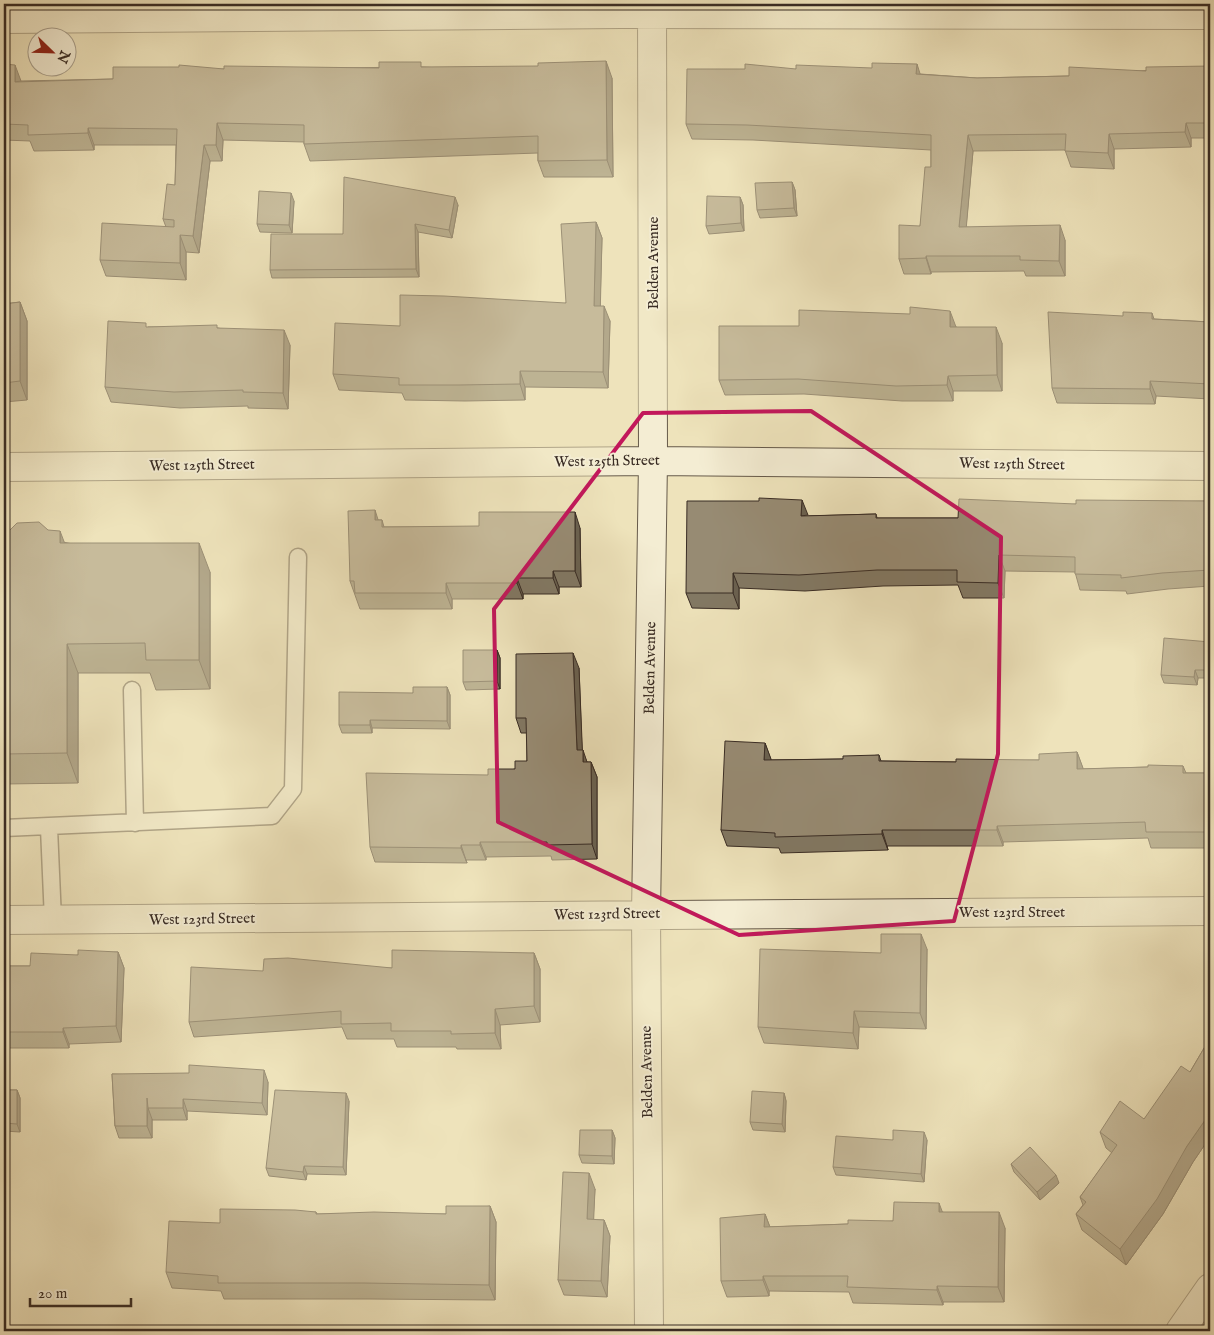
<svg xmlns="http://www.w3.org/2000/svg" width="1214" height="1335" font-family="'IM FELL English',serif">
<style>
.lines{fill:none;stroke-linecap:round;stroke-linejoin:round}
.service-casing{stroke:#665a4a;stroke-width:19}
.minor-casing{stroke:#665a4a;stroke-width:30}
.tertiary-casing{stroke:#665a4a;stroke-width:30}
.service{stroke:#f4edd3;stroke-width:16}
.minor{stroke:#f4edd3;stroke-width:28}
.tertiary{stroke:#f4edd3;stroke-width:28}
.wall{fill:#827863;stroke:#392c24}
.shaded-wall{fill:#6a6150;stroke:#392c24}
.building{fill:#978b73;stroke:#392c24}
.marked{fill:none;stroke:#c2185b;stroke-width:4;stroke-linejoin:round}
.labels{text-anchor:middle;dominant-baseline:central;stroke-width:4;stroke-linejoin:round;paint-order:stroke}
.street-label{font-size:15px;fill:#392c24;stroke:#f4edd3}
</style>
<rect width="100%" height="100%" fill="#eee3bb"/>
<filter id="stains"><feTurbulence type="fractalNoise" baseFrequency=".004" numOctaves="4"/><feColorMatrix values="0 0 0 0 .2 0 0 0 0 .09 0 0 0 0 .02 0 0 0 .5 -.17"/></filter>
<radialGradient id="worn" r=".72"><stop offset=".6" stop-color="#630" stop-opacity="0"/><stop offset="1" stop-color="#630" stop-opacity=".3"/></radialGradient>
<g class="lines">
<defs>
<path id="service" d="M132 690 135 823
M4 828 272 816 293 789 298 557
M49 828 53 920"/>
<path id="minor" d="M4 19 621 14 1210 15
M4 467 653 461 1210 466
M4 920 1210 911
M649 1331 646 914 653 461 652 4"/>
<path id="tertiary" d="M1180 1331 1210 1288"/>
</defs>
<!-- service casing -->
<use href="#service" class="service-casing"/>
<!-- minor casing -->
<use href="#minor" class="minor-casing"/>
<!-- tertiary casing -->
<use href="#tertiary" class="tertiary-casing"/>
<!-- service -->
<use href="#service" class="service"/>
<!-- minor -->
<use href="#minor" class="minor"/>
<!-- tertiary -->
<use href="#tertiary" class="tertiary"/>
</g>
<!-- wall -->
<path class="wall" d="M4 64 21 81 113 79 224 69 423 67 612 78 613 177H544L538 161V153L310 161 304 144V142L223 140 222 161H210L199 253 186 252V280L106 276 100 260 166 227 163 219 175 185 176 145H94V150L34 151 30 141 4 140Z
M1210 66V138H1191V147L1114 149V169L1071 167 1065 150 973 151 966 227 1065 240V276H1026L1024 271 931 272V274H904L899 259 920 226 931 167V150L753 140 692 139 686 124 796 69 920 74 977 78 1069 76Z
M792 182 795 190 797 216 760 218 757 210Z
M740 197 743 205 744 231 709 234 706 226Z
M294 201 292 233 260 232 257 224Z
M458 205 452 238 418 232 419 277 272 278 270 270 343 234Z
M596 222 602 238 600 306 610 321 608 388 525 387V400L465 401 405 400 402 393 339 390 333 374 566 303Z
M20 302 27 321V400L4 402V304Z
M1152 313 1154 319 1210 322V399L1156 396 1155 404 1057 403 1052 388Z
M148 327 218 328 290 345 288 409 248 408V406L180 408 111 402 105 387Z
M956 327 1002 343V391H953V401H902L804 394 725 395 719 380Z
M1210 501V586L1168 589 1127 594 1126 591 1080 590 1075 572 1005 571 1004 598H963L958 585 883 586 805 591 739 588V609L692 608 686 593 808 516 876 514 877 518H958L1076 504Z
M378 520H382L384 527 580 528 581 587H559V594H523V599H452V609H360L350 581Z
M4 530 210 572V689L156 690 150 673H78V783L4 784Z
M1210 642V678H1198L1197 685 1164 683 1161 675Z
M497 650 500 658V689L466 690 463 682Z
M579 668 582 750 587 762H591L597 777V859L552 860 551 856 486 857V860H466L467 863 375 862 370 847 488 775 515 769 527 761V733H521L516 718Z
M447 687 450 695V729L372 728V733H342L339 725 413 693Z
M765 743 771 760 843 759 879 755 881 761 956 762 1039 760 1077 752 1083 769 1183 766 1186 773H1210V848H1151L1148 838 1003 842V846H887L888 850 781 853 779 848 727 846 721 830Z
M927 949 926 1029 859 1027 858 1049 764 1043 758 1027 881 953Z
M118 952 124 968 121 1042 69 1044V1048H4V966H30L78 955Z
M534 953 540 969V1022L500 1025 501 1049H457L456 1047H397L394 1039H347L342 1027 194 1037 189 1022 263 971 392 968Z
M1210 1038V1137L1193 1162 1163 1214 1126 1265 1082 1230 1076 1214 1083 1205 1080 1197 1112 1153 1106 1148 1100 1132 1144 1119 1190 1072Z
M112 1074 268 1082 267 1115 187 1111V1120H152V1119V1138H119L115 1126Z
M4 1090H17L20 1098V1132L4 1131Z
M784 1093 786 1101 785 1132 753 1130 750 1122Z
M349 1101 346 1175 307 1174 306 1180 269 1176 266 1168Z
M612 1130 615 1138 614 1164 582 1163 579 1155Z
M893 1140H927L924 1182 836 1175 833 1167Z
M1011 1164 1059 1183 1040 1200 1014 1172Z
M595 1189 593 1220H604L610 1236 607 1297 564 1295 558 1280Z
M490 1206 496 1222 495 1300 370 1299H224L221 1291 172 1288 166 1272 220 1223 316 1212 317 1214H446Z
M942 1212 1005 1228 1004 1302H943V1305L853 1303 849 1292 769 1291V1296L727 1297 721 1281 765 1214 770 1227 848 1224 893 1221Z"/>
<!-- shaded-wall -->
<path class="shaded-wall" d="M606 61 612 78 613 177 607 160Z
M917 64 922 80 916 74Z
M15 65 21 81 15 82Z
M217 123 223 140 222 161 216 145Z
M1186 123 1191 138V147L1185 132Z
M88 128 94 145V150L88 133Z
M1109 134 1114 149V169L1108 153Z
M968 135 973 151 965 242 959 227Z
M204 145 210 161 199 253 193 236Z
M792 182 795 190 797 216 794 208Z
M291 193 294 201 292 233 289 225Z
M455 197 458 205 452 238 449 230Z
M740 197 743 205 744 231 741 223Z
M596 222 602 238 600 321 594 306Z
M415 224 418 232 419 277 416 269Z
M1060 225 1065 240V276L1059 261Z
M180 235 186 252V280L180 263Z
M926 256 931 272V274L926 258Z
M20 302 27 321V400L20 381Z
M604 306 610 321 608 388 603 372Z
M950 311 956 327V343L950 327Z
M996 327 1002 343V391L997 375Z
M284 330 290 345 288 409 283 393Z
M520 371 525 387V400L520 384Z
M948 376 953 391V401L947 385Z
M1150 381 1156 396 1155 404 1150 389Z
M802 500 808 515 801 516Z
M375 510 380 526 375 520Z
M575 512 580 528 581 587 575 571Z
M60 531 71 560 60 543Z
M199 543 210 572V689L199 660Z
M999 555 1005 571 1004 598 998 583Z
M553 571 559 587V594L553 578Z
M733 573 739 588V609L733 593Z
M517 578 523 594V599L517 583Z
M446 583 452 599V609L446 593Z
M67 644 78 673V783L67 753Z
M497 650 500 658V689L497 681Z
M573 653 579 668 583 765 577 750Z
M1195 670 1198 678 1197 685 1194 677Z
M447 687 450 695V729L447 721Z
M370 720 372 728V733L370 725Z
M765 743 771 759 770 776 764 760Z
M583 750 588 765 583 762Z
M1077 752 1083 768V785L1077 769Z
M591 762 597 777V859L592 844Z
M997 826 1003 842V846L997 830Z
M882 830 887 846 888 850 882 834Z
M480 842 486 857V860L480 845Z
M461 845 467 863 461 848Z
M921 934 927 949 926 1029 920 1013Z
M118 952 124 968 121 1042 116 1026Z
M534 953 540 969V1022L534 1006Z
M495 1009 500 1025 501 1049 495 1033Z
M854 1011 859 1027 858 1049 853 1033Z
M63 1028 69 1044V1048L63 1032Z
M264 1070 268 1082 267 1115 262 1103Z
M17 1090 20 1098V1132L17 1124Z
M346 1093 349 1101 346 1175 343 1167Z
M784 1093 786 1101 785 1132 782 1124Z
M183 1099 187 1111V1120L183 1108Z
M148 1108 152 1119V1138L147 1126Z
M1210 1113V1137L1193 1162 1163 1214 1126 1265 1120 1249 1187 1146Z
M612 1130 615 1138 614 1164 612 1156Z
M924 1132 927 1140 924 1182 921 1174Z
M304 1166 307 1174 306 1180 303 1172Z
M589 1173 595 1189 593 1235 587 1219Z
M1056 1175 1059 1183 1040 1200 1037 1192Z
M939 1203 945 1219 939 1212Z
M490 1206 496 1222 495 1300 489 1285Z
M999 1212 1005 1228 1004 1302 998 1287Z
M765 1214 771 1230 764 1227Z
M604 1220 610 1236 607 1297 601 1281Z
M763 1276 769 1291V1296L763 1280Z
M937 1286 943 1302V1305L937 1290Z"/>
<!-- building -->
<path class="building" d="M606 61 607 160 538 161V136L304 144V125L217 123 216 145H204L193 236 180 235V263L100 260 102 223 174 227V220L163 219 167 184 175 185 177 129 88 128V133L28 135V125L4 124V64L15 65V82L113 79V67H179V65L224 69V66L379 68V62H421V67L538 66V63Z
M872 63 917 64 916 74 977 78 1069 76V67L1146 71V67L1210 66V123H1186L1185 132 1109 134 1108 153 1065 151 1066 134 968 135 959 227 1060 225 1059 261 1020 260V256H926V258L899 259V225L920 226 925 167H931V135L747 125 686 124 687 69H745V64L796 69V65L872 68Z
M344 177 455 197 449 230 415 224 416 269 270 270 271 234H343Z
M792 182 794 208 757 210 755 183Z
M259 191 291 193 289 225 257 224Z
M707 196 740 197 741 223 706 226Z
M596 222 594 306H604L603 372 520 371V384L459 385H399V378L333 374 335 323 400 326V295L444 296 566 303 561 224Z
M20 302V381L4 383V304Z
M910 307 950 311V327H996L997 375 948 376 947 385 896 386 798 379 719 380V326H799V310L910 314Z
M1048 312 1123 316V312L1152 313V319L1210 322V384L1150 381V389L1052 388Z
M108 321 146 323V327L217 325V328L284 330 283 393 243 392V390L174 392 105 387Z
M759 498 802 500 801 516 876 514V518H958L959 499 1076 504V500L1210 501V570L1162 573 1121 578V575L1075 574V557L999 555 998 583 957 582V570H877L799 575 733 573V593H686L687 501H759Z
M375 510V520H382V527L479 526V512H575V571H553V578H517V583H446V593H355L354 581H350L348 511Z
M39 522 48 530 60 531V543H199V660H146L145 643 67 644V753L4 754V530H10L17 523Z
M1164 638 1210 642V670H1195L1194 677 1161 675Z
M463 650H497V681L463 682Z
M573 653 577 750H583V762H591L592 844 547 845V842H480V845H461V848L370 847 366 773 488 775V769H515V761H527L526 718H516V654Z
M413 687H447V721L370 720V725H339V692L413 693Z
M725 741 765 743 764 760 843 759V756L879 755V761L956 762V759L1039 760V754L1077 752V769L1148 767V765L1183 766V773H1210V832H1146L1145 822 997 826V830H882V834L775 837V833L721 830Z
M881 934H921L920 1013 854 1011 853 1033 758 1027 760 949 881 953Z
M78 950 118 952 116 1026 63 1028V1032H4V966H30L31 953 78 955Z
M392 950 534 953V1006L495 1009V1033L451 1034V1031H391V1023L341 1024V1011L189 1022 191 967 263 971 264 959 288 958 392 968Z
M1210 1038V1113L1187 1146 1157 1199 1120 1249 1076 1214 1086 1202 1080 1197 1117 1145 1100 1132 1120 1101 1144 1119 1181 1066 1190 1072Z
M189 1065 264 1070 262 1103 183 1099V1108H148L147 1098V1126H115L112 1074 189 1073Z
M4 1090H17V1124L4 1123Z
M275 1090 346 1093 343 1167 304 1166 303 1172 266 1168Z
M752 1091 784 1093 782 1124 750 1122Z
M580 1130H612V1156L579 1155Z
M893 1130 924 1132 921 1174 833 1167 836 1136 893 1140Z
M1030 1147 1056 1175 1037 1192 1011 1164Z
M563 1172 589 1173 587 1219 604 1220 601 1281 558 1280Z
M894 1202 939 1203V1212H999L998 1287 937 1286V1290L847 1287 848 1276H763V1280L721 1281 720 1218 765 1214 764 1227 848 1224V1220L893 1221Z
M446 1206H490L489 1285 364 1283H218V1276L166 1272 169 1221 220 1223V1209L295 1210 316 1212V1214L374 1212 446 1214Z"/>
<!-- marked area -->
<path d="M0 0H1214V1335H0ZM811 411 1001 537 998 754 954 921 739 935 498 822 494 609 643 413Z" fill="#eee3bb" fill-opacity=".55" fill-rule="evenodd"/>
<path class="marked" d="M811 411 1001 537 998 754 954 921 739 935 498 822 494 609 643 413Z"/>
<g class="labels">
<!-- street labels -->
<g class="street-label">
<text transform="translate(653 263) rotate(-90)">Belden Avenue</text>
<text transform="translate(607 461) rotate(-1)">West 125th Street</text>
<text transform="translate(1012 464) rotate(1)">West 125th Street</text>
<text transform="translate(202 465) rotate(-1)">West 125th Street</text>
<text transform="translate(650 668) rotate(-89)">Belden Avenue</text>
<text x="1012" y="912">West 123rd Street</text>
<text transform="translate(607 914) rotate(-1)">West 123rd Street</text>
<text transform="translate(202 919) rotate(-1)">West 123rd Street</text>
<text transform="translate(647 1072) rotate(-91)">Belden Avenue</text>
</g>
</g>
<!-- margin -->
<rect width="1214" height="1335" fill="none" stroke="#eee3bb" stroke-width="20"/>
<rect x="5" y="5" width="1204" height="1325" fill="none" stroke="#392c24" stroke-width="2.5"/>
<rect x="10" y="10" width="1194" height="1315" fill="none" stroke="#392c24"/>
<!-- north arrow -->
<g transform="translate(52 52) rotate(113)"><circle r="24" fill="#f4edd3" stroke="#a9a08d"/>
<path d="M0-4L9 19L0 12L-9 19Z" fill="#8f2418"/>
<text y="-8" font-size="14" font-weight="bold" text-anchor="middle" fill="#392c24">N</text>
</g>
<!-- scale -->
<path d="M30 1298v8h101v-8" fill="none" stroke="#392c24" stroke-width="2.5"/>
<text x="38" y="1298" font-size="15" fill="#392c24" stroke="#f4edd3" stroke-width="4" paint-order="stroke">20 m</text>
<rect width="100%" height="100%" filter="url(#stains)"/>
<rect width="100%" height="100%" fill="url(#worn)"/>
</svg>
